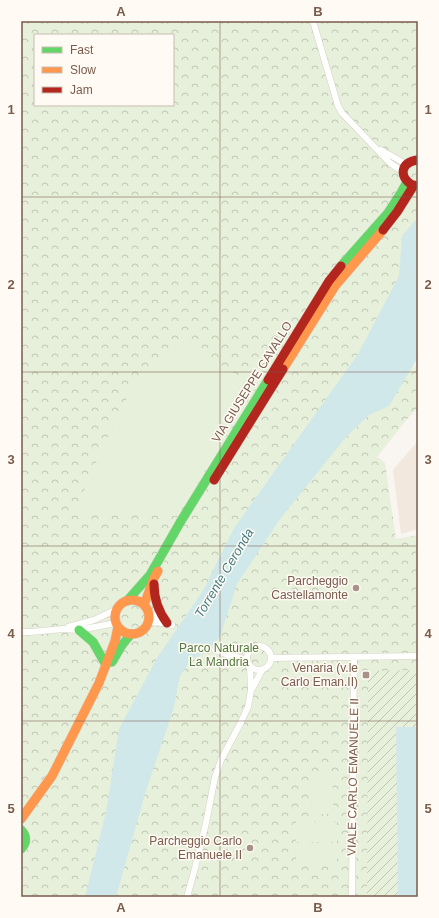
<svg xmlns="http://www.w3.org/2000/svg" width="439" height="918" font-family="Arial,sans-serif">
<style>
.residential{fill:#f2e8de}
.park{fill:url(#park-crowns);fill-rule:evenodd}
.garden{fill:url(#garden-furrows)}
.pitch{fill:#e7f0db}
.water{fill:#d0e8ea}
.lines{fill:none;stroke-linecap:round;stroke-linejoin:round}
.street-casing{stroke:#d7d1cb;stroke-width:7}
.fast-casing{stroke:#d9d2cb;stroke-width:10}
.slow-casing{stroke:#d9d2cb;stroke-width:10}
.jam-casing{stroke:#d9d2cb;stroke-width:10}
.street{stroke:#fefefd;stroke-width:6}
.fast{stroke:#63d668;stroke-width:9}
.slow{stroke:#ff974d;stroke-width:9}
.jam{stroke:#b3261e;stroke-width:9}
.grid{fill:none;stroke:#7a5c4d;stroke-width:1;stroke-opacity:0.55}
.poi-dot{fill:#a69286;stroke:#fffaf3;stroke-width:1.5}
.labels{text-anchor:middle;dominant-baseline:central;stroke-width:3;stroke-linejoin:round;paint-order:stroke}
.street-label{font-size:12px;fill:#7a5c4d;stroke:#fffaf3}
.poi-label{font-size:12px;fill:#7a5c4d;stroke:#fffaf3;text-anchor:end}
.park-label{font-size:12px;fill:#537a41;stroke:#fffaf3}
.water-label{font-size:13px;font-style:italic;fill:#437c86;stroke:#fffaf3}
.neatline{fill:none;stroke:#7a5c4d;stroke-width:1.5}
.grid-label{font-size:13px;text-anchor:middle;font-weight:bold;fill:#7a5c4d}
</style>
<defs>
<pattern id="park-crowns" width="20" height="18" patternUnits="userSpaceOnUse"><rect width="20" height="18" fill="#e7f0db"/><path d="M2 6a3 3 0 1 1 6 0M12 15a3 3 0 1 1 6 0" fill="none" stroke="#c0c6b4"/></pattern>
<pattern id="garden-furrows" width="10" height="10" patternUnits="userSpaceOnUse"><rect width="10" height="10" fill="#e7f0db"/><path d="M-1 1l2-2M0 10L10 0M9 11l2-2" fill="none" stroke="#c0c6b4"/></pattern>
</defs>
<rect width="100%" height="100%" fill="#f9f5f0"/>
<!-- residential -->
<path class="residential" d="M418 441V529L401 534 393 470Z"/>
<!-- park -->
<path class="park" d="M21 21H418V355L412 371 418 361V408L407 419 377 457 385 463 396 539 418 535V897H21ZM35 35H173V105H35Z"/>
<!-- garden -->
<path class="garden" d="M418 670V897H367L368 678 375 671Z"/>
<!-- pitch -->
<path class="pitch" d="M180 339 256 387 177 516 75 510 119 412 144 369Z
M311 773H332L333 793H312Z
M311 794H333V814H312Z
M296 822H337V842H296Z
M296 843H337V863H296Z"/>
<!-- water -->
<path class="water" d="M418 217V354L417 359 389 406 369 415 346 437 280 519 237 584 220 637 207 652 192 659 180 676 174 707 145 794 116 897H85L106 812 119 729 157 658 204 589 234 528 358 354 399 276 402 236Z
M396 727H418V897H398Z"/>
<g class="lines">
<defs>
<path id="street" d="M313 21 338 106 342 113 390 163 403 172
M381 150 406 164
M148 612 172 625
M148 622 164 623
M68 627 94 620 117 609
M21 632H31L63 629 79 630 116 623
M247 658a12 12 0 1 1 24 0a12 12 0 1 1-24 0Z
M215 650 228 655 237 657 247 660
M271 658 418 656
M252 689 262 670
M187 897 195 868 206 823 215 777 218 769 221 760 241 722 248 707 251 690 250 666
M352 897 354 657"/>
<path id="fast" d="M341 266 388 213 401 193 407 182
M127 601 150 575 181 521 268 380
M79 630 93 642 106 665
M112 662 122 645 131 634
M21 830C27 836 27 843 21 849"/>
<path id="slow" d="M283 369 335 286 383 230
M115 617a17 17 0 1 1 34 0a17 17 0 1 1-34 0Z
M144 605 154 578 158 571
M21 819 52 776 99 683 115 641 118 627"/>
<path id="jam" d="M412 185C398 176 401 162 418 160
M383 230 397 212 414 185
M268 380 329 281 341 266
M214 480 283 369
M154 584C154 599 158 611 167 623"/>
</defs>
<!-- street casing -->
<use href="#street" class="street-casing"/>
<!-- fast casing -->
<use href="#fast" class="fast-casing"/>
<!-- slow casing -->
<use href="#slow" class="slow-casing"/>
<!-- jam casing -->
<use href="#jam" class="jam-casing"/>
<!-- street -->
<use href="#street" class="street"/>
<!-- fast -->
<use href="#fast" class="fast"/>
<!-- slow -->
<use href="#slow" class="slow"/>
<!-- jam -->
<use href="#jam" class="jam"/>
</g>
<!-- grid -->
<path class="grid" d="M220 21V897M21 197H418M21 372H418M21 546H418M21 721H418"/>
<!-- markers -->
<g class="poi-dot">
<circle cx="356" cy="588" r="4"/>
<rect x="362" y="671" width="8" height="8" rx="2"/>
<circle cx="250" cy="848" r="4"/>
</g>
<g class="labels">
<!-- street labels -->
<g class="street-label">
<text transform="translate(252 382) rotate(-58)">VIA GIUSEPPE CAVALLO</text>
<text transform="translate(353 777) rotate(-89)">VIALE CARLO EMANUELE II</text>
</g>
<!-- poi labels -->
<g class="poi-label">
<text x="348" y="581">Parcheggio<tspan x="348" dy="14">Castellamonte</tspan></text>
<text x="358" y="668">Venaria (v.le<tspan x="358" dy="14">Carlo Eman.II)</tspan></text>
<text x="242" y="841">Parcheggio Carlo<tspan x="242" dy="14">Emanuele II</tspan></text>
</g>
<!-- park labels -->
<g class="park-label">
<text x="219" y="648">Parco Naturale<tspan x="219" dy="14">La Mandria</tspan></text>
</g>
<!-- water labels -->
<g class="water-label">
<text transform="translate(224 573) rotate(-59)">Torrente Ceronda</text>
</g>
</g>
<!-- border -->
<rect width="439" height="918" fill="none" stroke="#fffaf3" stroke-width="44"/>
<!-- legend -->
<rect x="34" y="34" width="140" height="72" fill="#fffaf3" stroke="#cabbb1"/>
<rect x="42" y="47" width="20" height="6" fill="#63d668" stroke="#cabbb1"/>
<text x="70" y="54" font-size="12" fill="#7a5c4d">Fast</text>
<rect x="42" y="67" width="20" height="6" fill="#ff974d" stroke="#cabbb1"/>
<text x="70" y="74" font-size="12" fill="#7a5c4d">Slow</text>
<rect x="42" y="87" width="20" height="6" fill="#b3261e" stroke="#cabbb1"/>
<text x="70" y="94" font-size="12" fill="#7a5c4d">Jam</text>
<rect x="22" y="22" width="395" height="874" class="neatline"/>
<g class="grid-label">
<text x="121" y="16">A</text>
<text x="318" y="16">B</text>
<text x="11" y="114">1</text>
<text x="428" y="114">1</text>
<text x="11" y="289">2</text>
<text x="428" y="289">2</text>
<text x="11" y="464">3</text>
<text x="428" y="464">3</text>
<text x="11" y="638">4</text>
<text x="428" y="638">4</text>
<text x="11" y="813">5</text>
<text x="428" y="813">5</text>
<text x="121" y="912">A</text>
<text x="318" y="912">B</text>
</g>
</svg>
